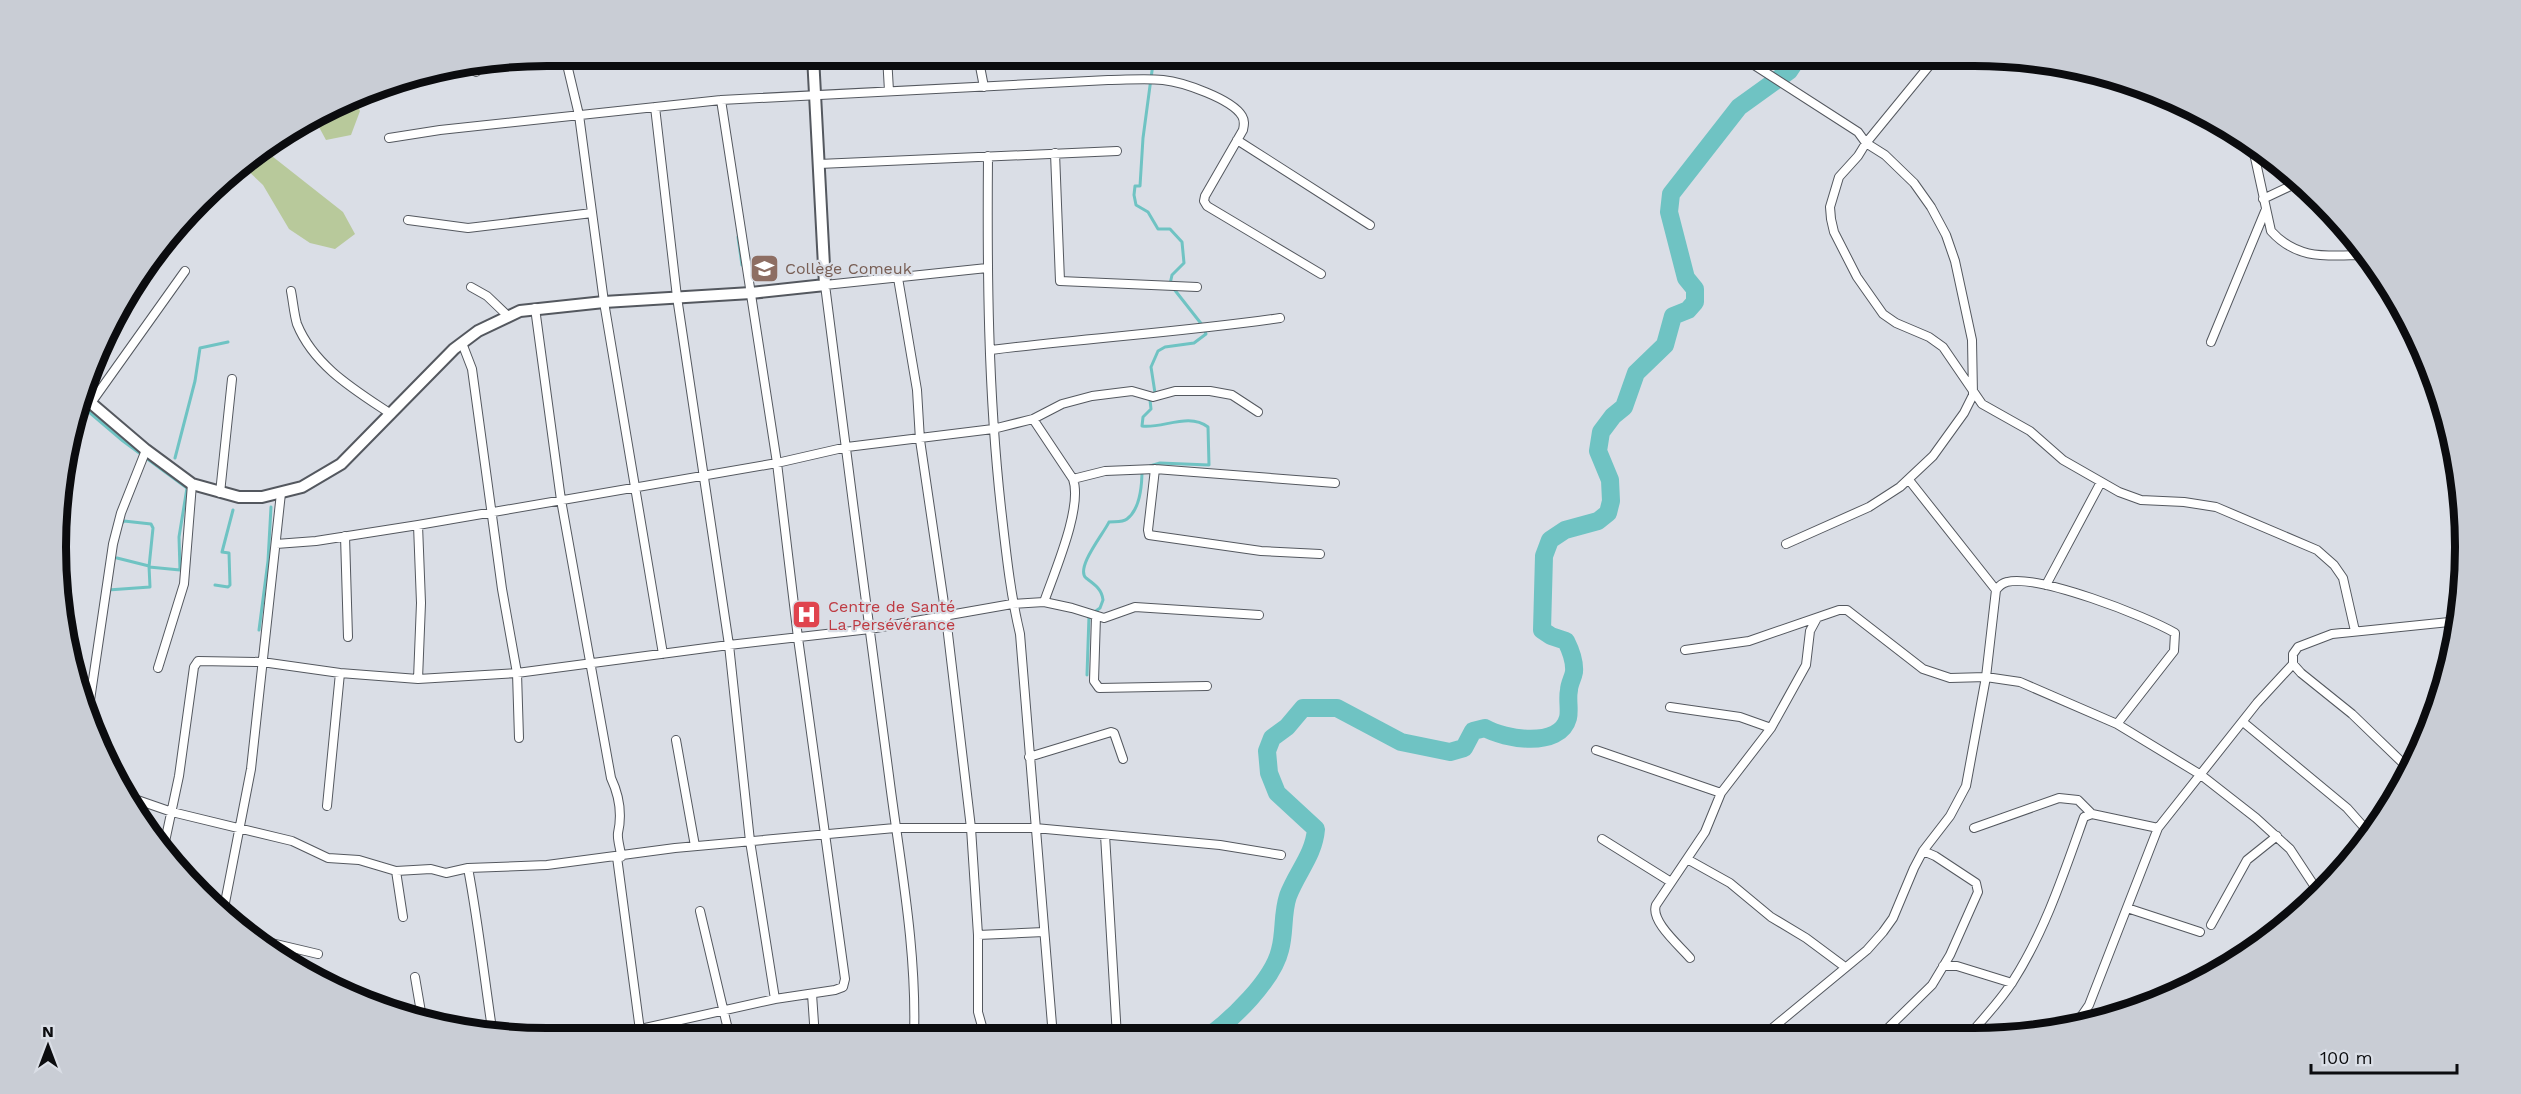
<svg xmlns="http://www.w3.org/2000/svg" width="2521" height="1094" font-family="'Work Sans',sans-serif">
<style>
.green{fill:#b8c99b}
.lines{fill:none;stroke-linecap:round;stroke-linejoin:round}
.stream{stroke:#6fc3c3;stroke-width:3}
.river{stroke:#6fc3c3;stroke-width:18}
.street-casing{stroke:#54585f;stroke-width:10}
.secondary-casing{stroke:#54585f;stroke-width:14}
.street{stroke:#fff;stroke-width:8}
.secondary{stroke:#fff;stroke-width:10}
.labels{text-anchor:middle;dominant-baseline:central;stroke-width:4.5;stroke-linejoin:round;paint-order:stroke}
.education-label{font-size:16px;fill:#785e54;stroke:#dadee6;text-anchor:start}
.health-label{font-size:16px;fill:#be3a42;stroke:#dadee6;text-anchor:start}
.rim{fill:none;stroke:#0b0c0f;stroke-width:8}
</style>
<rect width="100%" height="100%" fill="#dadee6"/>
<!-- green -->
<path class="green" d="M353 98 360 111 351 135 326 140 313 116Z
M263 149 343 212 355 234 335 249 310 243 289 229 263 185 241 164Z"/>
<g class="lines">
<!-- stream -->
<path class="stream" d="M738 237 742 265
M82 406 123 441 187 488 179 537 180 570 149 567 153 528 151 524 124 521 120 525
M175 458 195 381 200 348 228 342
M1150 466 1160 463 1209 465 1208 427C1189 412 1162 429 1142 426L1143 417 1151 409 1150 400 1155 393 1151 367 1158 351 1165 347 1194 343 1206 334 1203 326 1170 284 1172 275 1184 263 1182 242 1170 229H1158L1148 212 1136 205 1134 195 1135 186H1140L1143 138 1154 56
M215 585 228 587 230 585 229 553 222 552 233 510
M108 590 150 587 149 566 117 558
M259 630 268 561 271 507
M1087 675 1089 616 1100 608 1103 600C1102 589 1094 584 1086 578 1075 568 1104 533 1109 522 1114 521 1122 523 1127 519 1140 509 1142 484 1142 470"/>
<!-- river -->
<path class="river" d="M1207 1037C1232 1020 1273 980 1280 950 1285 932 1282 914 1288 896 1297 872 1314 855 1316 829L1277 793 1269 773 1267 751 1272 738 1287 727 1303 708H1337L1401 742 1450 752 1464 748 1473 731 1485 728C1504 739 1560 749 1568 718 1570 710 1567 699 1569 690 1569 684 1573 678 1574 672 1575 661 1571 651 1566 641L1551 636 1542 630 1544 556 1550 540 1565 530 1598 521 1608 513 1611 501 1610 480 1598 451 1601 432 1613 416 1624 407 1636 373 1665 345 1673 316 1688 310 1695 302V289L1686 278 1669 212 1671 194 1739 107 1789 71 1799 56"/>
<defs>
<path id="street" d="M565 56 579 115 604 302 663 654
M887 56 889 91
M978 56 984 87
M1740 56 1858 132 1866 143 1885 155 1914 183 1931 207 1946 235 1955 261 1972 340 1973 395 1964 413 1933 456 1900 487 1869 507 1786 544
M1929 66 1866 143 1858 156 1839 177 1830 207 1831 219 1834 232 1857 277 1883 314 1896 323 1929 337 1943 347 1982 404 2030 431 2063 460 2119 492 2141 500 2184 502 2216 507 2317 550 2334 565 2343 578 2355 631
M476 67V72
M655 107 677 297 729 645 750 841 775 999
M389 138 440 130 721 100 1108 80C1126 80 1145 78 1163 80 1183 82 1232 99 1242 116 1245 121 1244 125 1243 130L1205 196 1204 201 1207 206 1321 274
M1237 140 1370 225
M2252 144 2271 231C2299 262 2330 255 2368 255
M1055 153 1060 281 1197 287
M988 156C987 273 988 391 1001 508 1006 551 1010 592 1020 634L1053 1037
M819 164 1117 151
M2263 199 2301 181
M408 220 468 228 592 213
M898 278 917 390 920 440 946 617 971 828 978 935V1012L985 1037
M471 287 487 296 508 316
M291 291C293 301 294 314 297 324 314 366 355 390 391 414
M535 308 561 500 611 778C619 795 622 815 618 833 617 840 621 850 621 857
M2211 342 2266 209
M462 343 472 369 502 589 517 673 519 738
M991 350C1087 338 1184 332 1280 318
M91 403 185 271
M1033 419 1073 479C1083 507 1054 573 1044 602
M1155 469 1148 530 1149 535 1261 551 1320 554
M1073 479 1105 471 1155 469 1335 483
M1909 480 1996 590
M220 493 232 379
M345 536 348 637
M276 544 316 541 418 525 777 463 847 447 993 429 1033 419 1062 404 1092 396 1132 391 1153 397 1175 391H1210L1232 395 1258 412
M2046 585 2101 482
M1096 616 1094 681 1099 688 1207 686
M1685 650 1749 641 1839 610H1847L1923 669 1950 678 1986 677 2020 682 2117 724 2201 775 2256 818 2290 849 2317 890
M158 668 184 584 192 484
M418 679 421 603 418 525
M89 707 113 544 121 513 146 450
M1670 707 1740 717 1771 728
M2243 722 2347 808 2370 834
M676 740 695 846
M1596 750 1721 793
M1029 757 1111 732 1114 733 1123 759
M2408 768 2352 714 2301 673 2293 664V654L2298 647 2332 634 2459 621
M123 795 172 812 292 841 328 858 359 860 396 871 431 869 446 873 468 868 547 865 675 848 895 828H1035L1220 845 1281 855
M327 806 340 673
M1974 828 2059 798 2078 800 2092 814
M1105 835 1117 1037
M1602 839 1671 882
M163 851 179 776 194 667 198 661 262 662 340 673 418 679 517 673 729 645 870 629 1012 604 1044 602 1072 608 1104 618 1135 607 1259 615
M617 857 641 1038
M1687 859 1730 883 1771 917 1806 938 1845 967
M468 868C478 921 484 975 492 1029
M396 871 403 917
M2127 908 2200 932
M700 911 730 1038
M223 913 251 769 281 493
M2211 925 2247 860 2277 836
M978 935 1044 932
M250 938 318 954
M1690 958C1680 946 1650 921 1656 905L1705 832 1721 793 1771 728 1806 665 1810 631 1817 618
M1943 966H1957L2012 983
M415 977 422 1018
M812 994 815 1038
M2076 1024 2089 1005 2158 828 2257 703 2293 664
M1886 1030 1932 985 1950 955 1978 892 1976 883 1935 856 1923 851
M1970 1034C1985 1017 2001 1000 2013 981 2045 931 2064 873 2084 817L2092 814 2158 828
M1764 1035 1867 950 1883 932 1893 918 1914 868 1923 851 1950 816 1966 786 1986 677 1996 590C1999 586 2002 583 2007 582 2038 574 2146 616 2175 633L2174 651 2117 724
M914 1037C917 949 900 863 889 776 868 612 845 449 825 285L987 268
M600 1038 775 999 835 990 843 987 845 979 798 638 777 463 721 100"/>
<path id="secondary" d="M85 398 146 450 192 484 239 497H262L302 487 341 464 454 349 478 331 520 311 604 302 751 293 825 285 813 56"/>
</defs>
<!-- street casing -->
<use href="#street" class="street-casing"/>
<!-- secondary casing -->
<use href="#secondary" class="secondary-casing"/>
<!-- street -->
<use href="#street" class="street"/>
<!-- secondary -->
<use href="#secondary" class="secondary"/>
</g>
<!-- icons -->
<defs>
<symbol id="school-square" viewBox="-11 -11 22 22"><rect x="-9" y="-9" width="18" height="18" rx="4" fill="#8d6e63" stroke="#dadee6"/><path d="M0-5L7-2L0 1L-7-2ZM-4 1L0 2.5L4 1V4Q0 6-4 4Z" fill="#fff"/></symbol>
<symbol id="hospital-square" viewBox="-11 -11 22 22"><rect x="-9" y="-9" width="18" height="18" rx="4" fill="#e0444e" stroke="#dadee6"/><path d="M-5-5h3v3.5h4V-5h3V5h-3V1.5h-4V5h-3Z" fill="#fff"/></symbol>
</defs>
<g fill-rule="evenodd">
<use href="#school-square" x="748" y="252" width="33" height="33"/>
<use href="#hospital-square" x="790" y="598" width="33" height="33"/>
</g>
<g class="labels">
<!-- education labels -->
<g class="education-label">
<text x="785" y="268">Collège Comeuk</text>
</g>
<!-- health labels -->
<g class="health-label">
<text x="828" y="606">Centre de Santé<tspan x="828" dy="18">La Persévérance</tspan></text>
</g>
</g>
<!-- crop -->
<path d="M0 0H2521V1094H0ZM547 66H1974A481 481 0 0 1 2455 547V547A481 481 0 0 1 1974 1028H547A481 481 0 0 1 66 547V547A481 481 0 0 1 547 66Z" fill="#c9cdd5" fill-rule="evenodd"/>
<path class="rim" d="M547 66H1974A481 481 0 0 1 2455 547V547A481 481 0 0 1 1974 1028H547A481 481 0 0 1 66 547V547A481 481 0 0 1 547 66Z"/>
<!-- north arrow -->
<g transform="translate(48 1046)" stroke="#dadee6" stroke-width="4.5" paint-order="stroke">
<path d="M0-4.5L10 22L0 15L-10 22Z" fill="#0b0c0f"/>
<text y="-9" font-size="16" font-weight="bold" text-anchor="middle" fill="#0b0c0f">N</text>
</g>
<!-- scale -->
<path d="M2311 1064v9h146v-9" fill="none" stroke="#0b0c0f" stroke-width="3"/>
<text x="2320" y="1064" font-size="18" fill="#0b0c0f" stroke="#dadee6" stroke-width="4.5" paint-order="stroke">100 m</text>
</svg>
